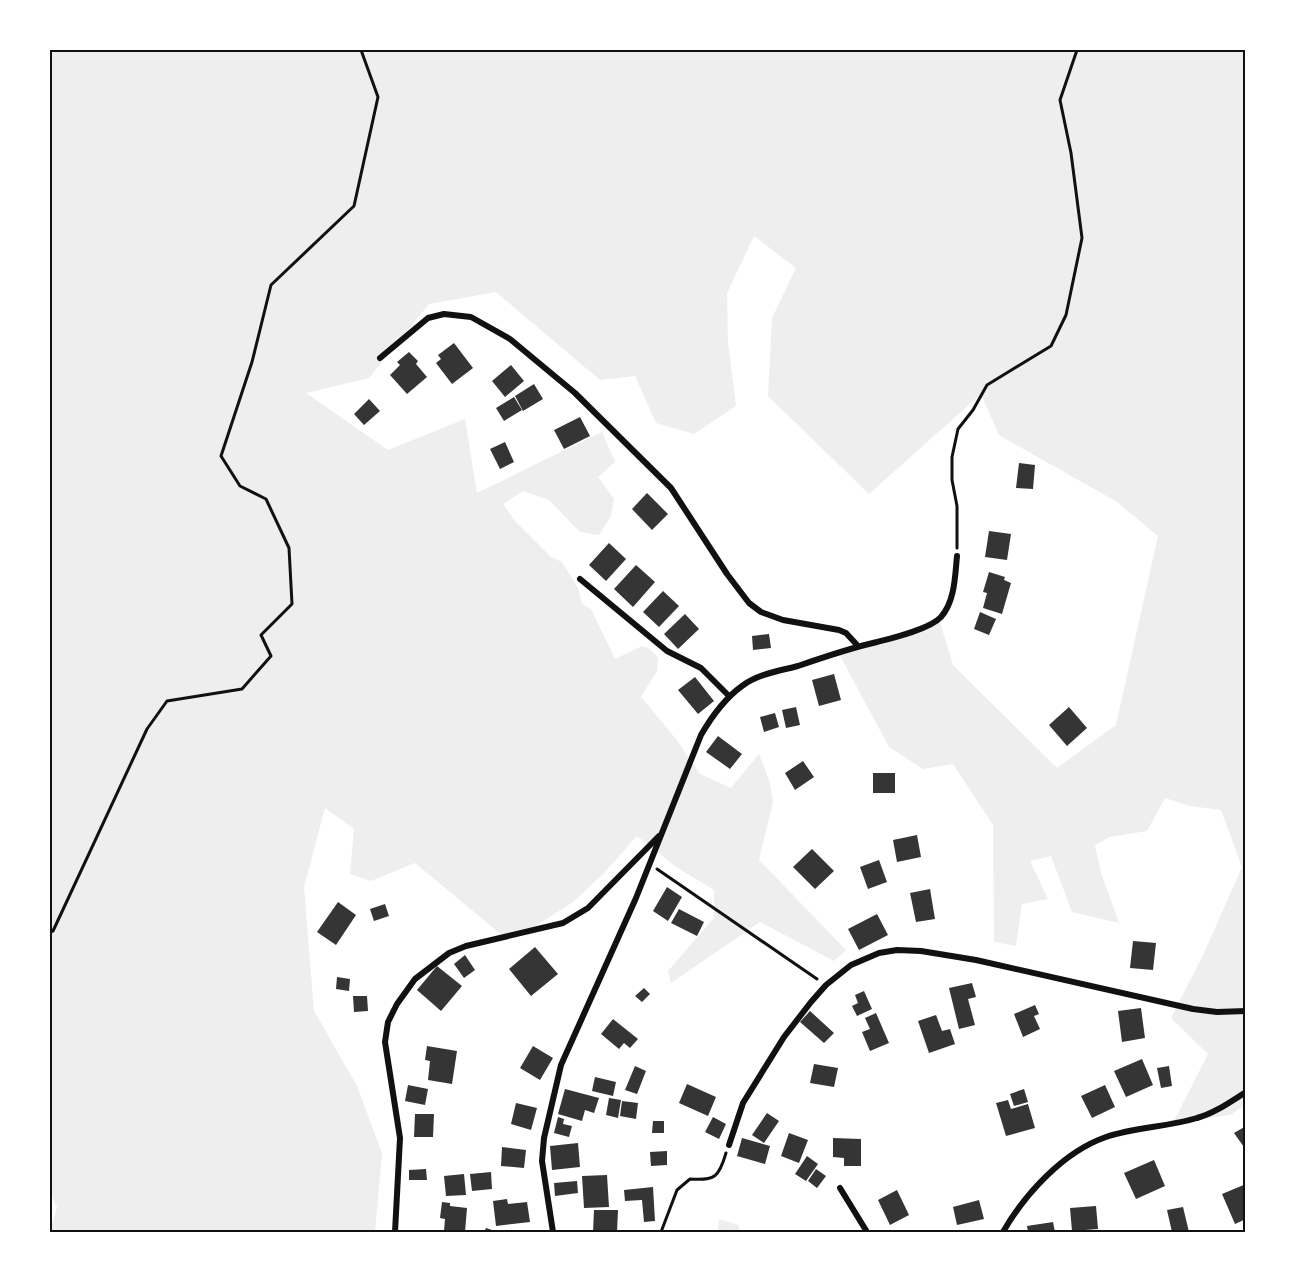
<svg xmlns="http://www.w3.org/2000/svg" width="1295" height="1282" font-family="'DejaVu Sans',sans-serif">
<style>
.green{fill:#eee}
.building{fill:#353535}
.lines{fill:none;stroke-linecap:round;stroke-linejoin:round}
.path{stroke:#111;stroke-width:3}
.minor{stroke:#111;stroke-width:6}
.neatline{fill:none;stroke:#111;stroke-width:2}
</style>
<rect width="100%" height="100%" fill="#fff"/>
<!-- green -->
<path class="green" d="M50 50H1245V1105L1230 1115 1173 1123 1208 1054 1171 1018 1204 953 1242 867 1221 810 1189 806 1165 798 1147 831 1110 837 1095 845 1101 873 1119 923 1072 912 1051 856 1030 861 1048 899 1022 904 1016 946 994 942 993 825 953 764 923 769 889 747 838 652 896 638 939 619 953 665 1057 768 1116 725 1158 536 1117 502 999 435 981 394 869 494 768 396 772 318 796 268 754 236 727 293 728 343 736 406 694 434 656 423 635 376 600 380 496 292 429 304 369 378 306 393 388 450 465 419 477 493 602 432 615 462 598 477 614 499 611 516 599 535 580 532 549 500 523 491 503 504 515 521 551 557 562 562 578 588 582 604 591 609 615 659 642 646 650 649 658 658 657 671 641 697 676 739 700 774 731 788 759 754 770 783 773 802 759 860 846 950 834 961 760 922 671 983 668 971 714 918V890L676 867 637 836 603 874 573 902 528 931 503 936 415 863 371 881 350 874 354 829 325 808 304 887 314 1011 357 1086 382 1153 375 1232H50L57 1207 50 1193Z
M719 1219 738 1225 740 1232H718Z"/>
<!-- building -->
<path class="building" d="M454 343 473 368 452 384 436 363 441 359 438 355Z
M409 352 418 361 416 364 427 377 407 394 390 375 400 365 397 362Z
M511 365 524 381 505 397 492 381Z
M534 384 543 399 523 411 515 396Z
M514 397 522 410 504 421 496 408Z
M369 399 380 411 364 425 354 414Z
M580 417 590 436 564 449 554 430Z
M505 442 514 462 500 469 490 449Z
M1019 463 1035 465 1033 489 1016 488Z
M647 493 668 514 652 530 632 509Z
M989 531 1011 534 1007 560 985 557Z
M609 543 626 559 606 581 589 565Z
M636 565 655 582 633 607 614 589Z
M989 572 1005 577 1004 580 1011 583 1002 614 983 608 987 593 983 592Z
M663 591 679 606 659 627 643 612Z
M980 612 996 619 989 635 974 629Z
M685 614 699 629 678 649 664 634Z
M769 634 771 648 753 650 752 636Z
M834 674 841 700 819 706 812 680Z
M695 677 714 701 698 714 678 690Z
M796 707 800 725 786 728 782 710Z
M1069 707 1087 728 1067 746 1049 725Z
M775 713 779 727 764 732 760 717Z
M718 736 742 754 730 769 706 752Z
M803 761 814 777 795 790 785 773Z
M873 773H895V793H873Z
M917 835 921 857 897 862 893 840Z
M812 849 834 871 815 889 793 867Z
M879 860 887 882 868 889 860 867Z
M667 887 682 897 668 921 653 911Z
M930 889 935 919 916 922 910 893Z
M338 902 356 915 336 945 317 932Z
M385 904 389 916 374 921 370 909Z
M679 909 704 922 697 936 671 923Z
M877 914 888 935 859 950 848 929Z
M1133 941 1156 943 1153 970 1130 968Z
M535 947 558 974 531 996 509 969Z
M465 955 475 970 464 978 454 964Z
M437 966 462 986 441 1011 417 990Z
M337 977 350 979 349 991 336 989Z
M972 983 976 997 968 999 975 1025 959 1029 949 988Z
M644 988 650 994 642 1002 635 996Z
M864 991 872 1009 857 1016 852 1006 858 1003 855 995Z
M353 996H367L368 1011 354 1012Z
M1035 1005 1039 1014 1034 1016 1040 1029 1023 1037 1014 1014Z
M1141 1008 1145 1038 1122 1042 1118 1011Z
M810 1011 834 1033 824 1043 800 1022Z
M876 1013 889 1043 870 1051 862 1032 870 1029 865 1018Z
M936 1015 942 1031 950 1029 955 1044 929 1053 918 1021Z
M613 1019 638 1039 630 1048 624 1043 619 1049 601 1034Z
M427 1046 457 1051 452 1084 428 1080 430 1061 425 1060Z
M533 1046 553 1058 540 1080 520 1068Z
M1142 1059 1153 1085 1126 1097 1114 1071Z
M814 1064 838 1068 834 1087 810 1083Z
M635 1066 646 1071 637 1094 625 1090Z
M1169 1066 1172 1086 1161 1088 1157 1068Z
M595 1077 616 1082 613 1096 592 1091Z
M687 1084 716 1097 708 1116 679 1103Z
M408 1085 428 1089 425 1105 405 1101Z
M1105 1085 1115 1107 1092 1118 1081 1096Z
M565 1089 599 1098 594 1113 585 1110 582 1121 558 1114Z
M1024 1089 1028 1102 1014 1106 1010 1094Z
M609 1098 621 1100 618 1118 606 1115Z
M1008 1100 1011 1109 1028 1104 1035 1128 1006 1136 996 1103Z
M622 1101 638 1103 636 1119 620 1116Z
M516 1103 537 1108 531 1130 511 1124Z
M767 1113 779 1121 764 1143 752 1135Z
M415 1114H434L433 1137H414Z
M558 1117 564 1119 563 1124 572 1126 569 1137 554 1133Z
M713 1117 726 1124 719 1139 705 1132Z
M653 1121H664V1133H652Z
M1246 1126V1150L1234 1133Z
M789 1133 808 1140 799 1163 781 1156Z
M742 1138 770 1146 765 1164 737 1156Z
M833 1138 861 1139V1166H844V1158L833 1157Z
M578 1143 580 1167 552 1170 550 1146Z
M502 1147 526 1150 524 1168 501 1166Z
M667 1151V1165L651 1166 650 1152Z
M807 1156 818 1164 806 1181 795 1174Z
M1154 1160 1165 1186 1136 1199 1124 1173Z
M426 1169 427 1180H409V1170Z
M816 1169 826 1176 817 1188 808 1181Z
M491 1172 492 1189 472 1191 470 1174Z
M464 1174 466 1195 446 1196 444 1176Z
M607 1175 609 1207 584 1208 582 1176Z
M577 1181 578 1193 555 1196 554 1183Z
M1246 1184V1219L1235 1224 1222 1194Z
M653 1187 655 1221 644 1222 642 1200 625 1201 624 1190Z
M897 1190 909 1215 890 1225 878 1200Z
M507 1199 508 1204 527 1202 530 1222 496 1226 493 1201Z
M979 1200 984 1219 957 1225 953 1207Z
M442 1202 450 1203V1206L467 1208 465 1232 444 1231 445 1219 440 1218Z
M1096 1206 1098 1229 1072 1231 1070 1208Z
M1183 1207 1189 1232H1172L1167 1210Z
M594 1210H618L617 1232H593Z
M1053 1222 1055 1232H1028L1027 1226Z
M486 1228 498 1232H484Z"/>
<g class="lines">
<!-- path -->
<path class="path" d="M957 548V506L952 480V457L958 429 973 410 987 385 1051 346 1066 315 1082 238 1071 153 1060 100 1077 50
M657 869 817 979
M50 932 53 931 147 729 167 701 242 689 271 656 261 635 292 604 289 548 266 499 240 486 221 456 252 362 271 285 354 206 378 97 361 50
M661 1232 677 1190 690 1179C715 1181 719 1177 726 1153"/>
<!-- minor -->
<path class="minor" d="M380 358 428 318 444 314 471 317 510 339 575 393 671 488 727 574 749 603 761 612 783 620 839 630 846 633 858 646
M580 579 667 651 701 668 729 696
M729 1145 743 1103 784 1037 811 1002 826 985 851 965 879 953 897 950 921 951 976 960 1193 1009 1217 1012 1246 1011
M840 1188 867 1232
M395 1232 400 1138 385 1042 388 1022 397 1004 415 979 449 953 466 946 563 923 588 908 659 836
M553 1232 542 1161 544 1138 561 1065 636 898 701 735C712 716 724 699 742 686 758 674 779 671 798 666 824 657 850 648 877 642 893 638 930 629 941 617 955 601 955 576 957 556
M1003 1232C1025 1194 1063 1152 1106 1137 1135 1127 1168 1127 1197 1118 1215 1113 1230 1102 1246 1092"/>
</g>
<!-- border -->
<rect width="1295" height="1282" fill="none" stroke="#ffffff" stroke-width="102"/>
<rect x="51" y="51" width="1193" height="1180" class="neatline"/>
</svg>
